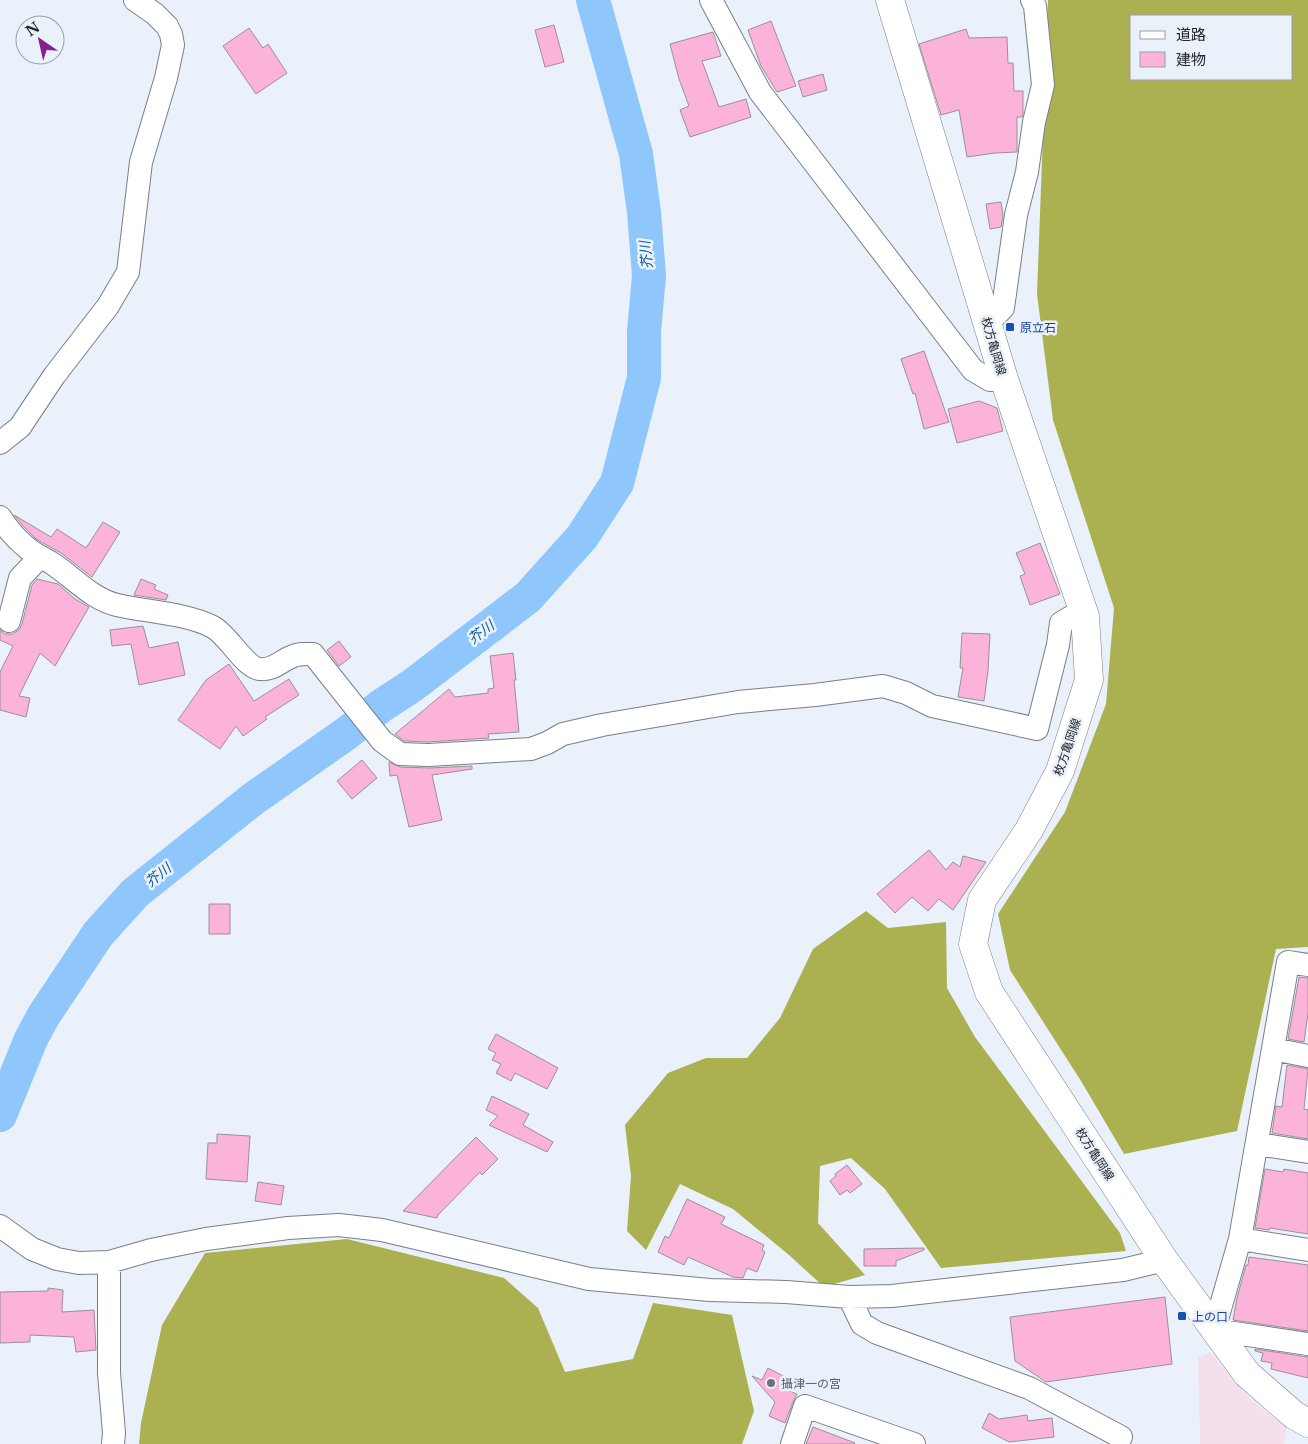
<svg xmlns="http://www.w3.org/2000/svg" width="1308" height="1444" font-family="'Libre Baskerville','Noto Sans JP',serif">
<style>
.industrial{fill:#f6dfec}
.forest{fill:#abb151;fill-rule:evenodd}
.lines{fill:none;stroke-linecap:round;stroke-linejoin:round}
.river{stroke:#8fc7fd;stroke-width:34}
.building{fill:#fbb3da;stroke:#9b9096}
.minor-casing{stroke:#797f87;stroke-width:24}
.major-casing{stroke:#797f87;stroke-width:29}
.minor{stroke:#fff;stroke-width:22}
.major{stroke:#fff;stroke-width:28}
.transit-dot{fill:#1a4fb4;stroke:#eaf1fb;stroke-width:2}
.worship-dot{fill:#6b7280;stroke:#eaf1fb;stroke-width:2}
.labels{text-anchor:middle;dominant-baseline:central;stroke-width:5;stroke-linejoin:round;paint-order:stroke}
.transit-label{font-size:12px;fill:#164399;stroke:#eaf1fb;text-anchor:start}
.street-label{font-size:12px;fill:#222528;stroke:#eaf1fb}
.worship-label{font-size:12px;fill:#5b616d;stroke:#eaf1fb;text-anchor:start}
.water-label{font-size:14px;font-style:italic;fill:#005692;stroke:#eaf1fb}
</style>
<rect width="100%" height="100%" fill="#eaf1fb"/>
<!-- industrial -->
<path class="industrial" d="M1210 1352 1242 1391 1287 1429 1283 1444H1200L1198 1358Z"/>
<!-- forest -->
<path class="forest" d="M1048 0H1308V947L1276 949 1237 1131 1124 1154 1081 1081 1010 970 998 914 1065 812 1106 704 1114 608 1053 420 1037 294ZM1132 16H1292V79H1132Z
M866 911 888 928 946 922 947 988 975 1037 1120 1233 1126 1251 941 1268 885 1189 851 1158 820 1166 818 1223 865 1275 824 1287 789 1255 733 1209 680 1184 646 1250 627 1231 631 1176 625 1125 668 1073 706 1058H747L780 1018 813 949Z
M347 1239 504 1278 538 1308 565 1372 633 1359 653 1303 732 1315 754 1411 742 1444H139L141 1423 162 1325 205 1253Z"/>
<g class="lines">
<!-- river -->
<path class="river" d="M0 1115 31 1039 44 1015 98 934 135 893 253 799 347 733 381 706 413 685 528 597 582 537 617 483 644 378V331L649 276 644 212 636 154 593 0"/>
</g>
<!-- building -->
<path class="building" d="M771 21 796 86 777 92 761 66 748 30Z
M554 25 564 62 545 67 535 30Z
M249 28 263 48 268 44 287 73 256 94 223 46Z
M966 29 969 38 1007 37 1008 63H1013L1014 91H1023V113L1022 117H1017V152L995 153 967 157 959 110 941 115 919 44Z
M713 32 721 56 702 61 719 107 746 99 751 117 690 137 680 110 689 106 679 79 670 44Z
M823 74 827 90 803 97 798 81Z
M1001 202 1003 215 1001 227 990 229 986 204Z
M924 351 949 422 924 429 915 393 913 394 901 359Z
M979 401 997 408 1003 431 957 443 948 409Z
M14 515 51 537 57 529 86 548 103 522 120 532 92 577 61 553 36 539 24 527Z
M1040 543 1060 594 1030 605 1020 576 1025 574 1016 553Z
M37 579 58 584 75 599 89 607 55 666 40 653 19 696 30 698 26 717 0 710V672L13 646 0 640V630L5 634H12L19 630 22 624 32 585Z
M141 579 156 585 154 589 168 595 166 600 134 595Z
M143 626 149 648 178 642 185 675 139 685 131 644 112 646 110 630Z
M962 633 990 634 988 671 984 701 958 697 963 668H960Z
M339 641 351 657 339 666 327 650Z
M513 653 516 680H514L519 732 488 734 489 738 428 742 404 741 395 734 449 689 455 697 488 693V689L494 688 490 656Z
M229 664 254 701 289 679 299 695 265 717 267 719 243 736 236 726 220 749 178 720 206 680Z
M362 760 377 778 352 799 337 781Z
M389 762 400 767 429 768 472 766V769L432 775 442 820 409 827 397 775 390 776Z
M929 850 946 870 953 862 960 867 963 856 986 862 953 910 939 899 928 911 912 897 895 913 877 894Z
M209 904H230V934H209Z
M1299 977 1308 978V1013L1304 1042 1288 1039Z
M496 1034 558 1068 547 1089 515 1073 511 1081 496 1073 501 1064 492 1060 496 1053 488 1049Z
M1287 1065 1308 1069 1304 1109 1308 1110V1139L1272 1133 1276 1106 1282 1107Z
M492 1096 529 1114 523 1125 553 1142 547 1152 489 1125 498 1116 486 1110Z
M217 1134 250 1136 247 1182 206 1179 208 1143H217Z
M476 1137 498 1159 482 1175 480 1172 438 1215 437 1218 403 1211Z
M847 1165 862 1184 850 1193 847 1190 840 1195 830 1181 836 1176 835 1174Z
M1265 1169 1283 1172 1284 1169 1308 1173V1234L1270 1228 1269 1230 1255 1228Z
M258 1182 284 1186 281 1205 255 1201Z
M687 1199 725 1217 721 1224 764 1245 762 1250 765 1252 757 1272 747 1268 743 1278 733 1277 688 1257 684 1265 658 1252 665 1236 669 1238Z
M924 1248V1250L896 1261V1266H864V1249Z
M1249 1257 1308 1265V1331L1233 1320 1237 1298 1246 1265H1248Z
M48 1288 63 1290 62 1312 94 1310 96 1350 76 1352 74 1337 30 1335V1342L0 1343V1292L48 1291Z
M1165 1297 1172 1364 1046 1382 1015 1361 1010 1317Z
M1255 1349 1308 1357V1378L1271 1369 1272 1363 1261 1361 1263 1353 1255 1351Z
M768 1368 789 1379 779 1387 797 1394 793 1402 785 1423 769 1416 775 1402 752 1376 762 1380Z
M989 1413 999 1419 1027 1415 1028 1421 1052 1418 1054 1437 1009 1442 982 1428Z
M813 1427 855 1443 854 1444H806Z"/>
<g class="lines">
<defs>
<path id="minor" d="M711 0 760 92 973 370 990 380 1004 379
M988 323 1003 308 1016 215 1027 172 1034 122 1043 85 1035 6 1032 0
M0 443 20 427 54 376 108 306 128 272 141 162 166 78 173 45 171 34 167 26 155 14 135 0
M0 517C7 528 15 538 25 546 33 554 44 558 53 564 74 578 92 599 117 605 147 612 186 613 213 627 229 636 245 668 260 669 272 671 281 661 291 657 298 653 305 654 313 654L382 741 400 754 428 755 531 749 547 743 563 734 602 725 738 702 815 695 883 686 906 693 932 706 1037 729 1058 645 1061 623 1071 617 1085 616
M9 621 20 578 40 557
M1308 965 1288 962 1240 1239 1214 1330 1308 1344
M1273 1049 1308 1056
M1258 1144 1308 1152
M0 1226 32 1249 57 1259 79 1263 109 1262 151 1250 206 1239 288 1228 339 1225 382 1230 589 1279 710 1290 786 1292 849 1297 892 1296 1123 1270 1164 1260
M1240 1239 1308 1250
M109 1262V1373L114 1433 113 1444
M849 1297 862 1324 877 1333 1029 1388 1121 1437
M792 1444 805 1406 914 1444"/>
<path id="major" d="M890 0 1004 379 1085 616 1089 680 1060 771 1029 830 982 900 973 944 989 992 1164 1260 1247 1374 1294 1415 1308 1423"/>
</defs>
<!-- minor casing -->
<use href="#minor" class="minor-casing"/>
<!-- major casing -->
<use href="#major" class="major-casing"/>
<!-- minor -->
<use href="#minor" class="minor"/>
<!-- major -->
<use href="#major" class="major"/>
</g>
<!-- markers -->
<g class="transit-dot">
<rect x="1005" y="322" width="10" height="10" rx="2.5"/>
<rect x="1177" y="1311" width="10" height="10" rx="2.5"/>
</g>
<circle class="worship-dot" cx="771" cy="1383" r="5"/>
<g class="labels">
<!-- transit labels -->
<g class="transit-label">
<text x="1020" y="327">原立石</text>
<text x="1192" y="1316">上の口</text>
</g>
<!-- street labels -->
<g class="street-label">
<text transform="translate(994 346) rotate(74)">枚方亀岡線</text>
<text transform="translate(1067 747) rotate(-71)">枚方亀岡線</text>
<text transform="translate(1095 1154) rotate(57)">枚方亀岡線</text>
</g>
<!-- worship labels -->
<g class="worship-label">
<text x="781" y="1383">攝津一の宮</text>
</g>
<!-- water labels -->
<g class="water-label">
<text transform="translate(646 255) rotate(-96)">芥川</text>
<text transform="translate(481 632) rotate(-37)">芥川</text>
<text transform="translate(158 875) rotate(-39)">芥川</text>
</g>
</g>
<!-- legend -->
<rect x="1130" y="15" width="162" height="65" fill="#eaf1fb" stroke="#9a9fa7"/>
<rect x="1140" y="31" width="25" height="8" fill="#ffffff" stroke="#9a9fa7"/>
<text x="1176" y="40" font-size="15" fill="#222528">道路</text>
<rect x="1140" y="52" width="25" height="15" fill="#fbb3da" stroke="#9a9fa7"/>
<text x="1176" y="65" font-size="15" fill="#222528">建物</text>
<!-- north arrow -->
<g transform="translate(40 40) rotate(326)"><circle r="24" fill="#eaf1fb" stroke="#9a9fa7"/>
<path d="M0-4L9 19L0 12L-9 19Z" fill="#862189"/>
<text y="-8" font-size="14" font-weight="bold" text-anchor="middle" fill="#222528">N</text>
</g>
</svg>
